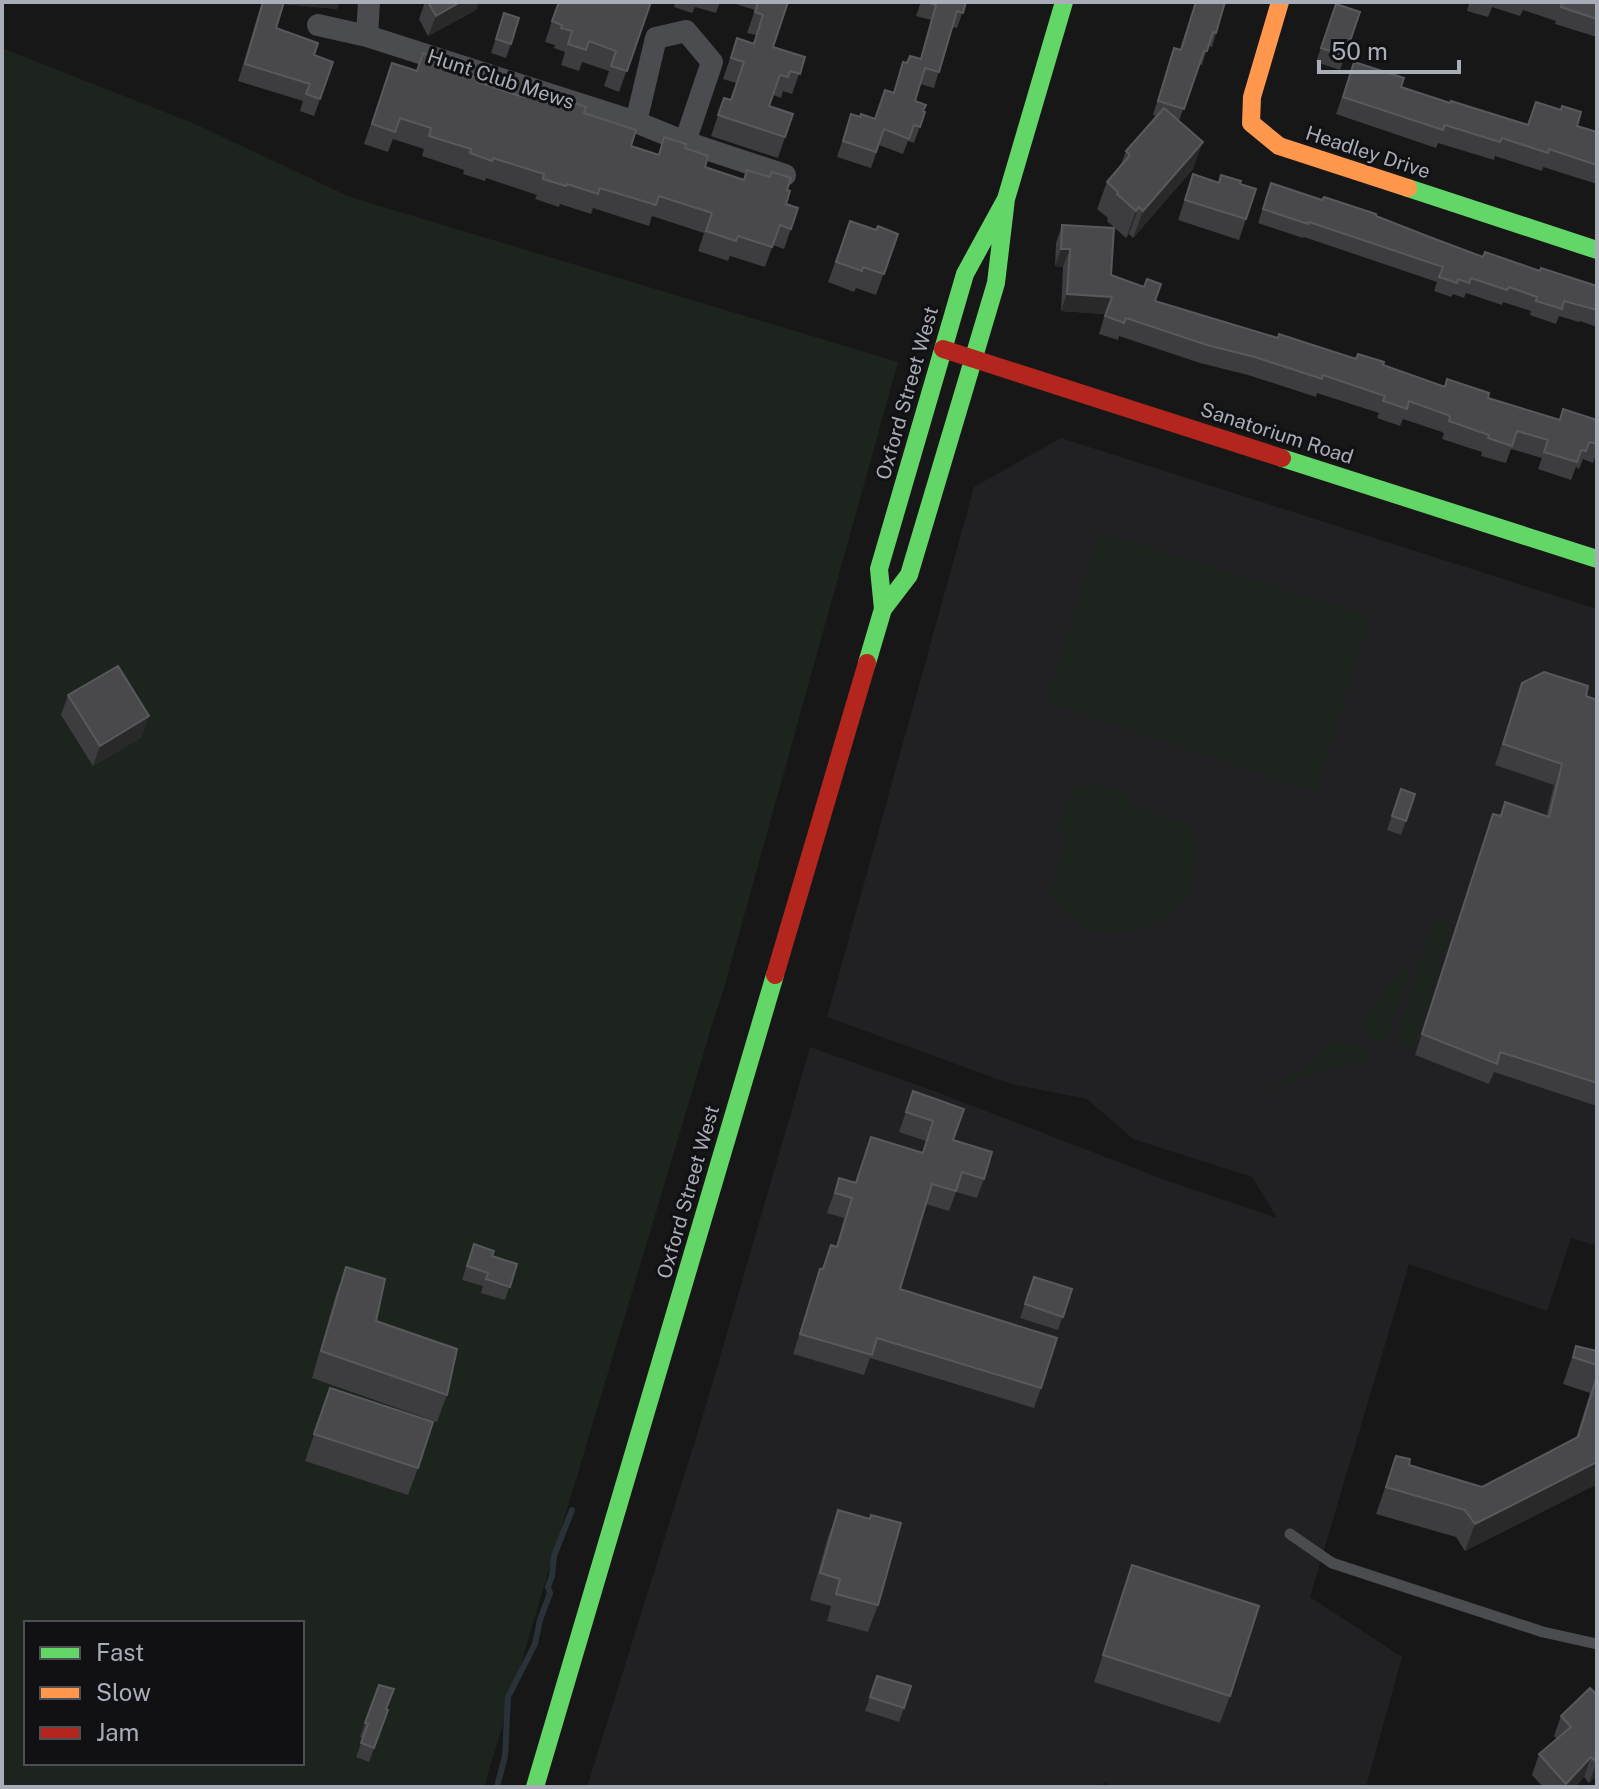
<svg xmlns="http://www.w3.org/2000/svg" width="1599" height="1789" font-family="'Public Sans',sans-serif">
<style>
.built{fill:#212123}
.green{fill:#1d241e;fill-rule:evenodd}
.lines{fill:none;stroke-linecap:round;stroke-linejoin:round}
.stream{stroke:#2a3239;stroke-width:6}
.lane{stroke:#4b4c50;stroke-width:11}
.street{stroke:#4b4c50;stroke-width:22}
.fast{stroke:#63d668;stroke-width:18}
.slow{stroke:#ff974d;stroke-width:18}
.jam{stroke:#b3261e;stroke-width:18}
.wall{fill:#3d3d3f}
.shaded-wall{fill:#29292a}
.building{fill:#49494c;stroke:#58595d;stroke-width:2}
.labels{text-anchor:middle;dominant-baseline:central;stroke-width:6;stroke-linejoin:round;paint-order:stroke}
.street-label{font-size:20px;fill:#a8adb8;stroke:#111113}
</style>
<rect width="100%" height="100%" fill="#171717"/>
<!-- built -->
<path class="built" d="M1061 438 1597 609V1246L1571 1238 1547 1311 1409 1264 1310 1597 1402 1657 1366 1787H1112L1104 1782 1101 1787H587L707 1402 810 1047 934 1091 1165 1180 1277 1218 1252 1177 1133 1139 1087 1099 1011 1084 827 1017 974 487Z"/>
<!-- green -->
<path class="green" d="M2 48 195 124 350 197 898 362 724 988 712 1025 484 1787H2ZM26 1623H302V1763H26Z
M1100 532 1370 616 1315 792 1046 702Z
M1096 783 1130 794 1129 804 1185 825 1196 837C1195 853 1197 873 1191 887 1170 931 1107 949 1070 916 1061 908 1055 903 1051 892L1067 832 1057 828 1074 788Z
M1433 920 1453 922 1413 1051 1397 1038Z
M1405 965 1409 972 1386 1042 1370 1038C1365 1031 1361 1026 1365 1017L1386 991 1400 967Z
M1335 1040 1365 1048 1370 1055 1364 1062 1325 1069 1255 1097 1300 1071Z"/>
<g class="lines">
<!-- stream -->
<path class="stream" d="M497 1787 505 1756 508 1697 535 1644 540 1620 550 1593 548 1587 552 1576 554 1556 572 1510"/>
<!-- lane -->
<path class="lane" d="M1290 1534 1332 1563 1543 1632 1597 1644"/>
<!-- street -->
<path class="street" d="M318 25 367 36 636 122 685 142 785 175
M367 36 369 2
M636 122 656 38 686 31 712 62 685 142"/>
<!-- fast -->
<path class="fast" d="M1408 188 1597 250
M1282 458 1597 559
M883 609 909 575 996 283 1006 199 1064 2
M867 663 883 609 879 569 965 274 1006 199
M535 1787 775 975"/>
<!-- slow -->
<path class="slow" d="M1280 2 1252 97 1251 123 1279 146 1408 188"/>
<!-- jam -->
<path class="jam" d="M943 349 1282 458
M775 975 867 663"/>
</g>
<!-- wall -->
<path class="wall" d="M262 2H340L337 9 283 4 276 28 314 55 320 99 314 116 300 111 303 101 238 81Z
M425 2H479L476 10 428 36 419 19Z
M558 2H651L619 92 604 86 609 71 582 62 579 71 561 65 565 52 554 48 555 45 545 42Z
M675 2H720L716 13 695 7 692 13 674 7Z
M729 2H788L773 47 805 57 792 94 783 91 781 98 773 95 769 106 785 137 778 158 711 136 724 98 731 100 736 83 723 79 737 38 753 43 756 35 747 33 755 10Z
M921 2H966L957 28 952 27 934 88 920 84 915 101 923 111 925 112 914 143 908 141 903 154 879 145 871 168 837 157 851 114 860 117 875 119 893 93 903 62 907 63 920 59 931 20 916 16Z
M1195 2H1225L1212 47 1208 46 1202 65 1199 64 1179 121 1193 169 1133 238 1129 234 1126 238 1107 221 1108 218 1097 209 1107 182 1120 167 1126 151 1157 116 1153 115 1169 62 1174 48 1180 50Z
M1462 2H1597V37L1555 24 1556 21 1523 10 1520 16 1492 7 1488 17 1467 11 1469 4Z
M1336 4 1345 56 1340 70 1316 62Z
M504 13 511 44 506 58 491 53Z
M1354 62 1401 87 1450 103 1528 124 1577 126 1597 132V184L1543 167 1542 171 1495 156 1494 160 1438 143 1436 148 1336 114Z
M392 63 416 71 441 66 477 82 523 97 584 113 631 146 658 154 685 148 705 167 744 180 787 190 786 204 791 229 784 249 773 245 765 267 730 256 728 261 698 251 704 233 652 216 649 226 593 208 591 214 560 204 559 207 535 199 537 195 486 178 485 181 463 174 464 170 422 156 424 149 393 139 388 152 364 144Z
M1193 174 1219 182 1240 184 1246 219 1239 240 1178 220Z
M1271 183 1322 200 1376 216 1427 236 1483 257 1597 286V327L1580 321 1579 322 1559 316 1556 324 1530 315 1531 311 1503 302 1502 305 1466 293 1464 298 1453 294 1451 297 1434 291 1437 282 1304 237 1303 238 1258 223Z
M850 221 876 230 898 234 876 295 856 288 854 292 828 282Z
M1062 225 1111 275 1155 301 1278 338 1383 365 1445 387 1560 420H1597V452L1593 463 1583 459 1579 469 1576 467 1571 480 1538 469 1542 458 1511 449 1506 463 1481 456 1482 452 1442 439 1444 434 1442 432 1403 419 1400 426 1377 418 1379 413 1317 393 1316 397 1248 375 1200 363 1119 336 1118 340 1099 334 1105 314 1061 311 1063 267 1055 266 1056 243Z
M1522 683 1586 696 1597 700V1106L1494 1072 1489 1084 1415 1055 1493 814 1500 815 1505 802 1546 817 1554 785 1495 765Z
M68 695 142 737 93 766 61 715Z
M1401 789 1415 794 1401 835 1387 830Z
M913 1091 984 1179 977 1198 956 1192 949 1211 926 1204 900 1289 1041 1388 1034 1408 870 1358 864 1375 793 1354 820 1269H822L831 1245 836 1247 844 1218 827 1213 839 1178 855 1182 871 1137 922 1153 926 1141 899 1132Z
M474 1244 492 1256 517 1264 505 1300 481 1293 483 1286 462 1280Z
M346 1267 376 1321 447 1395 437 1422 312 1378 336 1294Z
M1034 1277 1072 1289 1058 1330 1020 1318Z
M1576 1346 1597 1351V1484L1465 1551 1456 1537 1376 1514 1396 1456 1409 1465 1482 1487 1576 1438 1590 1393 1563 1384Z
M330 1388 418 1468 408 1495 305 1461Z
M838 1510 878 1605 868 1632 827 1621 831 1606 810 1600 828 1537Z
M1132 1565 1230 1696 1220 1723 1094 1682Z
M877 1676 904 1708 899 1722 865 1711Z
M379 1685 386 1709 388 1710 369 1762 356 1757 363 1738 360 1737Z
M1597 1695V1776L1589 1783 1584 1777 1575 1787H1543L1532 1775 1539 1754 1557 1739 1554 1736 1561 1716Z"/>
<!-- shaded-wall -->
<path class="shaded-wall" d="M271 2H340L337 9Z
M460 2H479L476 10 428 36 436 16Z
M1203 142 1193 169 1133 238 1143 211Z
M1139 207 1129 234 1126 238 1136 211Z
M1061 249H1070L1063 267 1055 266Z
M1067 294 1112 297 1105 314 1061 311Z
M149 716 142 737 93 766 100 746Z
M1597 1462V1484L1465 1551 1475 1524Z
M1591 1757 1584 1777 1575 1787H1565L1566 1784Z
M1597 1762V1776L1589 1783Z"/>
<!-- building -->
<path class="building" d="M263 2H284L276 28 318 43 314 55 333 62 320 99 306 94 310 84 245 64Z
M428 2H460L436 16Z
M559 2H651L627 71 611 66 616 51 589 41 586 50 568 44 572 31 561 28 562 25 552 21Z
M758 2H788L773 47 805 57 800 74 790 71 788 77 780 75 769 106 793 114 785 137 718 115 724 98 731 100 744 62 731 58 737 38 754 44 763 15 755 12Z
M927 2H966L963 13 957 11 939 72 925 68 915 101 926 105 923 111 925 112 920 127 914 125 909 139 884 129 876 152 843 141 851 114 860 117 861 114 875 119 885 90 894 93 903 62 907 63 910 56 921 59 936 5Z
M1196 2H1225L1216 33 1213 32 1207 51H1204L1184 109 1158 101 1174 48 1181 50Z
M1554 2H1597V19L1561 7 1562 4Z
M1336 4 1360 12 1345 56 1321 48Z
M504 13 519 18 511 44 496 39Z
M423 53 443 60 441 66 478 78 477 82 523 97 524 95 566 108 568 101 586 107 584 113 636 130 631 146 659 155 664 137 686 144 685 148 708 156 705 167 744 180 747 170 770 177 772 172 791 178 787 190 790 191 786 204 798 208 791 229 780 225 772 247 738 236 736 241 706 231 712 213 659 196 656 205 600 188 598 194 567 184 566 186 543 179 544 174 493 158 492 161 470 153 471 149 429 136 431 128 400 118 395 132 372 124 392 63 417 71Z
M1354 62 1404 78 1401 87 1450 103 1451 101 1528 125 1536 102 1561 110 1562 106 1581 112 1577 126 1597 132V165L1549 149 1548 153 1502 138 1500 142 1445 125 1443 130 1343 97Z
M1164 108 1203 142 1143 211 1139 207 1136 211 1117 194 1118 192 1107 182 1130 155 1126 151Z
M1193 174 1219 183 1221 175 1241 181 1240 184 1256 189 1246 219 1185 200Z
M1271 183 1322 200 1324 197 1376 214V216L1427 236 1483 257 1485 252 1540 271 1541 268 1597 286V310L1564 301 1562 309 1536 301 1537 297 1509 287 1507 290 1471 278 1469 283 1458 279 1457 283 1439 277 1443 267 1309 222 1308 224 1263 209Z
M850 221 876 230 878 226 898 234 884 274 863 267 862 271 836 262Z
M1062 225 1114 228 1111 275 1144 287 1147 279 1161 284 1155 301 1278 338 1279 334 1356 359 1358 354 1384 362 1383 365 1445 387 1447 379 1489 393 1488 398 1560 420 1563 409 1597 420V444L1589 442 1586 451 1581 450 1577 462 1544 452 1548 440 1517 431 1512 446 1488 438 1489 435 1449 421 1450 417 1448 415 1409 401 1407 409 1383 401 1385 396 1323 375 1322 379 1255 357 1207 345 1126 318 1124 323 1105 316 1112 297 1067 294 1070 249H1061Z
M118 666 149 716 100 746 68 695Z
M1544 672 1588 686 1586 696 1597 700V1083L1500 1052 1497 1064 1422 1034 1493 814 1501 816 1505 802 1549 817 1562 764 1503 744 1522 683Z
M1401 789 1415 794 1406 821 1392 816Z
M913 1091 964 1109 953 1140 992 1152 984 1179 962 1172 956 1191 932 1184 900 1289 1057 1338 1041 1388 877 1338 872 1355 800 1334 820 1269H823L831 1245 837 1247 852 1198 835 1193 839 1178 856 1183 871 1137 923 1153 933 1121 906 1112Z
M474 1244 494 1251 492 1256 517 1264 510 1287 486 1279 488 1273 467 1266Z
M346 1267 385 1279 376 1321 457 1349 447 1395 321 1351Z
M1034 1277 1072 1289 1063 1317 1025 1304Z
M1576 1346 1597 1351V1365L1573 1357Z
M1597 1376V1462L1475 1524 1465 1510 1386 1487 1396 1456 1410 1459 1409 1465 1482 1487 1578 1437Z
M330 1388 433 1422 418 1468 314 1434Z
M838 1510 870 1519 871 1515 901 1523 878 1605 836 1594 840 1579 820 1573Z
M1132 1565 1259 1606 1230 1696 1103 1655Z
M877 1676 911 1686 904 1708 870 1697Z
M379 1685 394 1689 386 1709 388 1710 374 1748 361 1743 368 1724 365 1723Z
M1590 1688 1597 1695V1762L1591 1757 1566 1784 1539 1754 1571 1727 1561 1716Z"/>
<g class="labels">
<!-- street labels -->
<g class="street-label">
<text transform="translate(501 79) rotate(18)">Hunt Club Mews</text>
<text transform="translate(1368 152) rotate(18)">Headley Drive</text>
<text transform="translate(907 393) rotate(-74)">Oxford Street West</text>
<text transform="translate(1277 433) rotate(18)">Sanatorium Road</text>
<text transform="translate(688 1192) rotate(-74)">Oxford Street West</text>
</g>
</g>
<!-- border -->
<rect width="1599" height="1789" fill="none" stroke="#a8adb8" stroke-width="8"/>
<!-- legend -->
<rect x="24" y="1621" width="280" height="144" fill="#111113" stroke="#4d4f55" stroke-width="2"/>
<rect x="40" y="1647" width="40" height="12" fill="#63d668" stroke="#4d4f55" stroke-width="2"/>
<text x="96" y="1661" font-size="24" fill="#a8adb8">Fast</text>
<rect x="40" y="1687" width="40" height="12" fill="#ff974d" stroke="#4d4f55" stroke-width="2"/>
<text x="96" y="1701" font-size="24" fill="#a8adb8">Slow</text>
<rect x="40" y="1727" width="40" height="12" fill="#b3261e" stroke="#4d4f55" stroke-width="2"/>
<text x="96" y="1741" font-size="24" fill="#a8adb8">Jam</text>
<!-- scale -->
<path d="M1319 60v12h140v-12" fill="none" stroke="#a8adb8" stroke-width="4"/>
<text x="1331" y="60" font-size="24" fill="#a8adb8" stroke="#111113" stroke-width="6" paint-order="stroke">50 m</text>
</svg>
